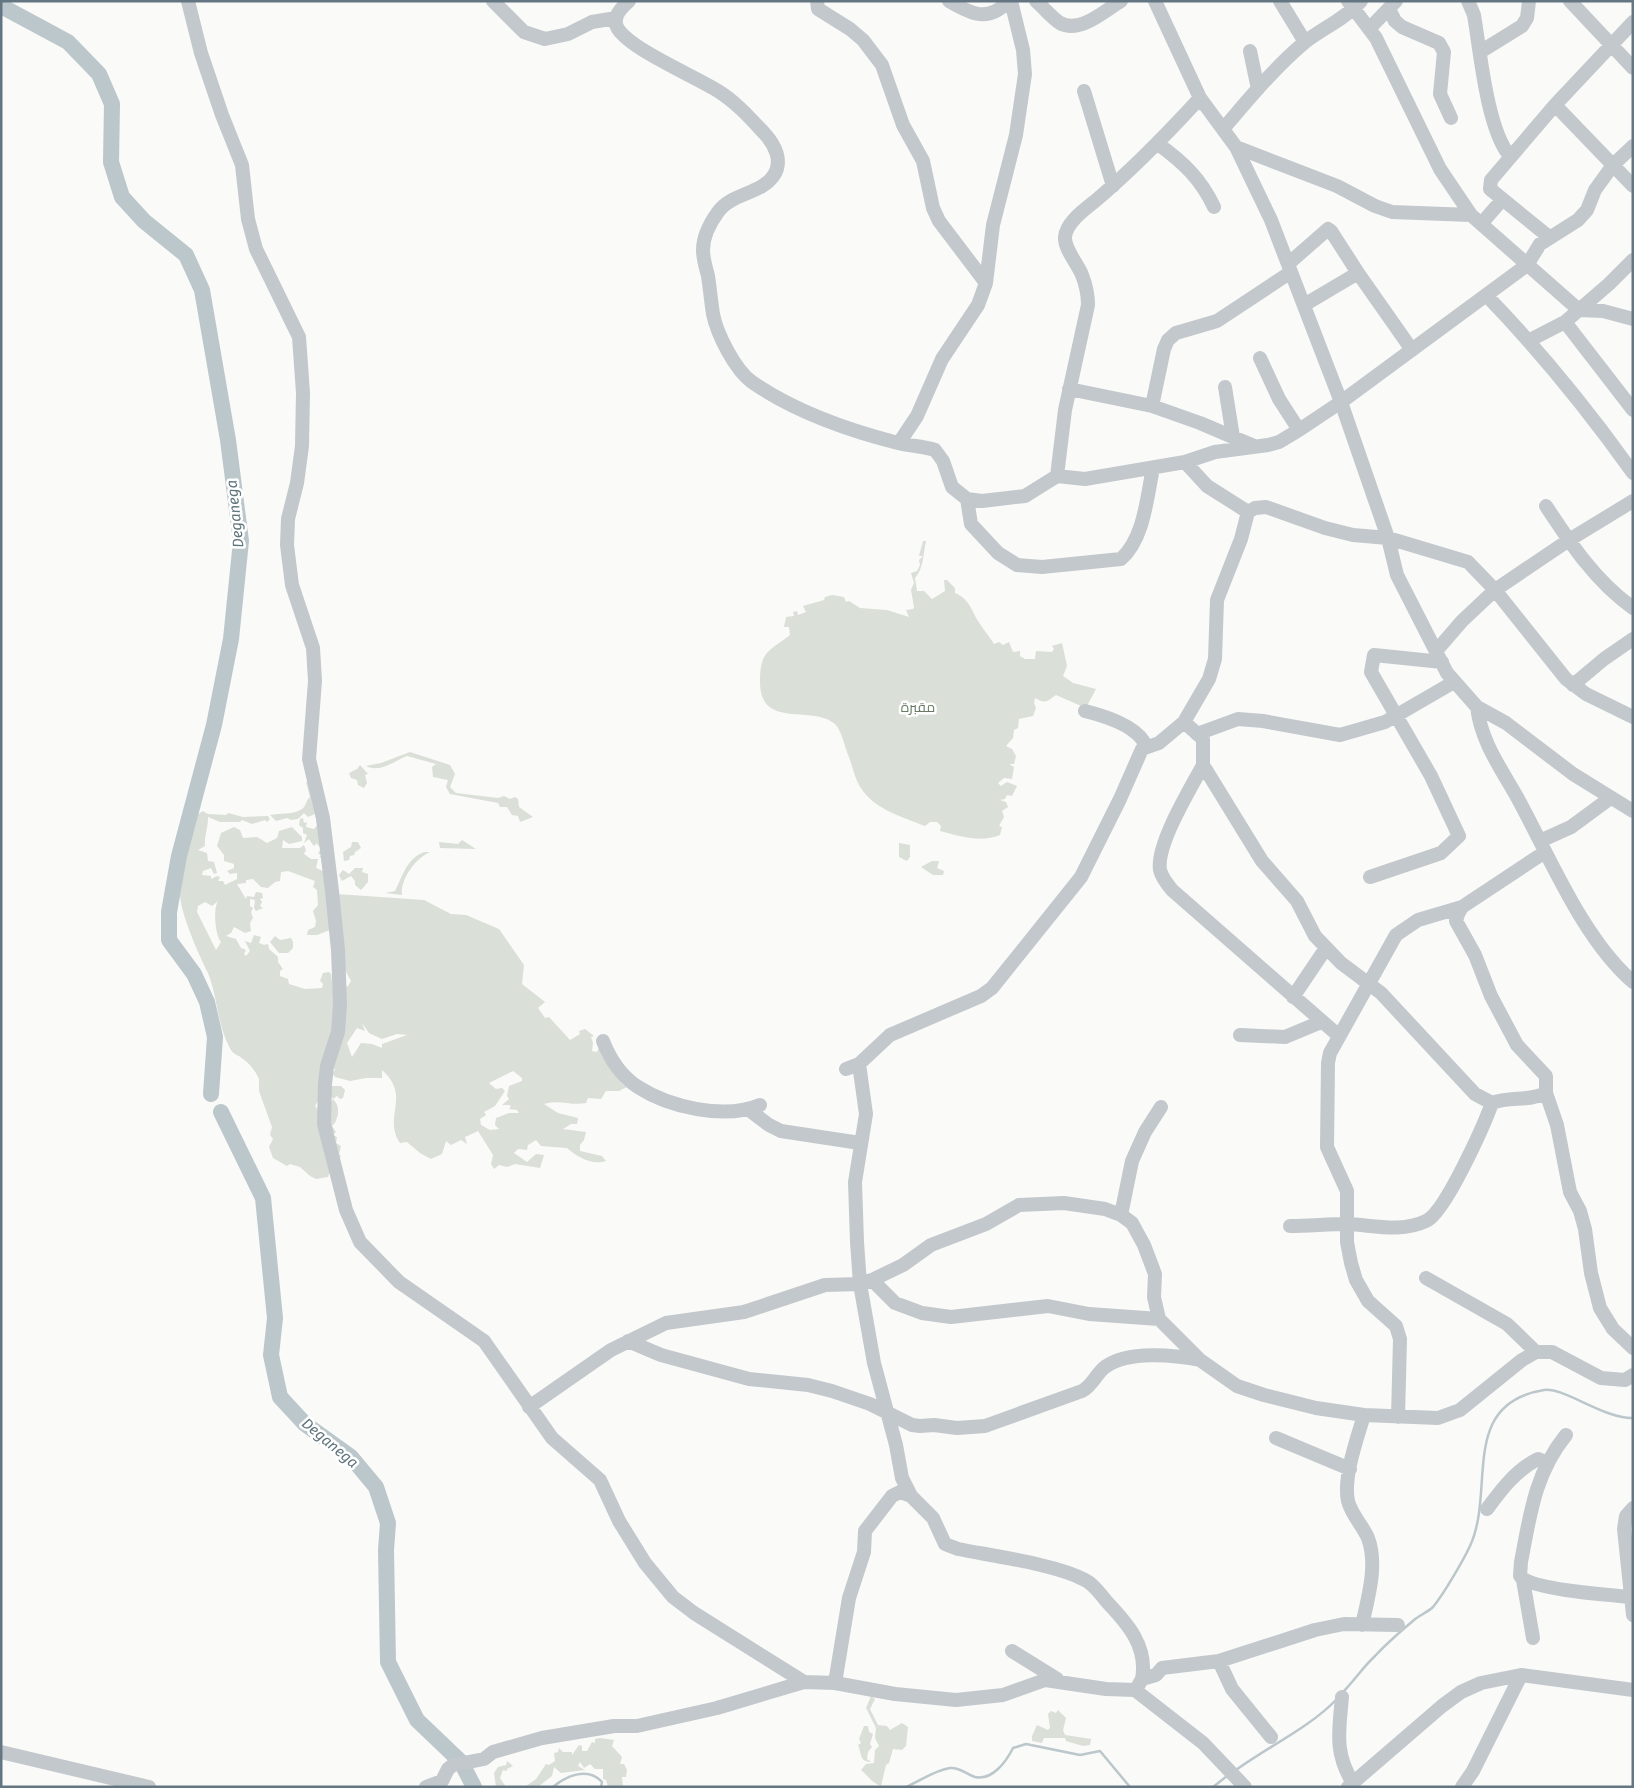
<svg xmlns="http://www.w3.org/2000/svg" width="1634" height="1788" font-family="'Fira Sans',Cairo,sans-serif">
<style>
.green{fill:#dadfd7;fill-rule:evenodd}
.lines{fill:none;stroke-linecap:round;stroke-linejoin:round}
.stream{stroke:#bbc7cb;stroke-width:2.5}
.river{stroke:#bbc7cb;stroke-width:16}
.minor{stroke:#c3c8cc;stroke-width:14}
.labels{text-anchor:middle;dominant-baseline:central;stroke-width:5;stroke-linejoin:round;paint-order:stroke}
.park-label{font-size:14px;fill:#687a64;stroke:#fff}
.water-label{font-size:15px;font-style:italic;fill:#60757c;stroke:#fff}
</style>
<rect width="100%" height="100%" fill="#fafaf8"/>
<!-- green -->
<path class="green" d="M923 541H926C923 554 924 568 915 578L917 591H924L932 599 945 591 944 580H947L955 588V593C971 600 971 611 980 624 984 631 990 637 994 644L999 642 1003 645 1009 642 1013 652 1020 651V656L1025 659H1035L1036 651 1052 652 1054 649 1052 646 1062 643 1067 666 1063 676 1073 683 1096 689 1087 706H1081L1056 695C1048 700 1047 705 1035 698L1034 703 1036 708 1033 716 1019 719 1018 728 1014 730 1013 738 1006 746 1012 749 1016 756 1014 764H1009L1014 767 1012 779 1004 778 998 783 1001 786 1007 782 1017 786 1012 796 1007 795 1005 799 1000 800 1006 802 1008 807 1002 811 1004 817 999 826 1002 827 1000 835C980 843 959 836 940 831L941 826 937 822H930L925 826C900 816 869 808 857 781 853 771 851 761 847 752 844 743 841 730 835 724 813 704 760 730 760 682 760 651 768 652 790 635L789 627H784L786 617 794 616 793 612 797 611 798 615 806 612 803 606 824 600 825 597 832 595 844 597 846 602 849 601 860 608 887 610 909 617 906 610 913 609 914 607 911 590 914 583 911 573 917 571 920 565 919 560 923 556H919Z
M410 752 450 765 455 774 450 787 456 793 498 798 504 796 510 799 515 797 518 799 519 807 533 817 520 822 518 816 512 815 507 807H500L498 803 450 794 446 787 448 780 433 777 432 767 436 764 407 756C394 761 381 773 366 766L381 763Z
M360 765 368 774 365 775 367 783 364 788 358 785 357 780 351 778 349 773 357 769Z
M309 781 320 818 330 930 317 935H307L308 930 315 927 316 921 313 911 318 905 317 890 313 887 315 881 288 871 281 872 280 881 275 882 268 888 261 887 253 879 246 880V883L237 884 246 899 247 896 254 897 256 892 262 893 263 898 260 899 262 902 260 906 263 908 256 911 254 908 255 900 250 899V906L253 908 251 912 253 918 250 923 251 931 245 933 234 927 231 933 226 936 236 939 241 948 246 950 244 954 246 956 250 951 245 941 251 943 254 935 261 937 259 943 264 945 268 944 269 949 278 957V962L283 969 280 971V976L288 979 289 984 305 989 322 988 323 984 320 981 323 973 329 972 331 974 336 1012 318 1101 315 1106 319 1111 328 1167 330 1171 328 1177 316 1179 310 1176 300 1167 290 1164 287 1166 273 1158 269 1147 273 1139 270 1135 272 1127 259 1091V1079C257 1073 249 1063 243 1059 239 1055 234 1055 231 1050 217 1026 218 998 208 973 199 955 181 915 180 895 184 873 179 822 203 811L208 814 226 815 228 813 243 817 268 816 270 819 267 822 265 820 252 824 242 820 240 822H220L208 817C208 829 204 837 205 846L198 850 207 853 208 861 214 862 217 873 214 874 211 868 203 871 202 875 211 876V879L217 876 220 877 218 881H223L225 885 237 879V873L230 874 227 871 234 868V864L224 861V855L217 846 221 833 234 827 240 830 243 838 257 837 267 843 277 838 279 831 292 827 302 837V841L289 844 283 840 282 848H300L304 845 306 850 304 854 311 859H318L316 868 323 871V858L319 857 323 855 318 854 321 848 316 843 315 846 313 845 309 839 304 843 307 835 303 833V828L299 825 300 819 303 818 304 823 307 822 306 827 314 829 317 825 315 814 308 817 304 813 298 819 291 820 287 818 276 821 270 815C280 813 298 815 304 807 307 803 306 800 310 797L306 782ZM218 901C213 909 215 935 221 942L216 950 197 912 198 906 205 902 212 906Z
M462 840 476 849 440 848 439 842 458 844Z
M352 842H358L361 848 355 852 354 855 350 856 349 860 344 861 343 852 351 847Z
M899 843 910 845V857L907 861 899 857Z
M424 852H430C416 858 400 879 402 895L385 893 395 891C403 876 406 859 424 852Z
M932 861H939L937 868 944 871 943 875H933L921 867Z
M355 868H363L362 872 368 874V882L361 890 355 885V881L351 876 342 881 339 875 343 870 349 874Z
M337 894 424 900 451 914 466 915 499 929 524 965 522 984 545 1002 538 1008 545 1018 549 1017 570 1040 580 1034 579 1031 585 1029 594 1036 591 1037 593 1043 592 1051 597 1052 599 1047 602 1056 621 1079V1083L627 1087 619 1091H606L601 1099 588 1098 586 1103C572 1106 558 1099 544 1104L558 1113 578 1118 577 1124H571L563 1129 586 1132 584 1140 580 1145V1151L602 1156 606 1161C592 1166 576 1156 567 1148L541 1146 536 1140 528 1145 527 1150 518 1149 514 1153 527 1162 536 1154 544 1155 540 1168 515 1164 507 1167 499 1165 494 1169 491 1164 493 1155 478 1131 465 1137 467 1144 461 1140 451 1145 446 1141 442 1154 431 1159 420 1153 407 1142 400 1143C382 1116 412 1097 382 1070V1078H366L350 1081 335 1077 332 1073 335 1070 333 1068 345 987 348 986 351 981 345 970ZM362 1023 369 1033 382 1039 397 1034 407 1035 382 1044V1048L372 1044 361 1043 352 1057 347 1043 357 1028 365 1031ZM513 1071 522 1078V1081L509 1086 507 1096 509 1099 502 1105H509L511 1106 509 1109 517 1110 519 1113H509L496 1118 495 1125 499 1129 490 1130 481 1125 480 1119 486 1115 484 1112 495 1106 505 1091 502 1088 496 1089 489 1083Z
M275 936 280 940 291 938 293 942V948L288 953H279L270 942Z
M332 1086H341L345 1090 343 1098 340 1099 337 1096 333 1099C341 1107 338 1116 335 1123L332 1126 336 1132 333 1135 337 1137 336 1143 341 1146 339 1154 341 1157 338 1159 327 1109 333 1099 330 1095Z
M871 1696 875 1699 870 1709 878 1725 887 1726 890 1730 902 1723 908 1727 906 1746 902 1750 893 1749 889 1763 886 1765 881 1786C872 1783 868 1776 861 1770L866 1764 874 1763 875 1750 879 1746 875 1738 876 1728 866 1708Z
M1058 1710 1066 1718 1063 1730 1065 1735 1091 1739 1090 1745 1083 1746 1066 1741 1065 1738H1044L1042 1743 1032 1741V1736L1037 1725 1048 1730 1050 1728 1048 1714 1051 1711 1056 1713Z
M864 1726H868L869 1732 873 1734 870 1744 872 1747 868 1752 867 1759 871 1762C859 1762 862 1753 858 1745L861 1743 859 1739Z
M600 1738 614 1740 612 1746 622 1757 620 1764H624L627 1770 626 1777H622L623 1787H608L606 1780 603 1779V1769H595L590 1764 584 1768 580 1762 578 1766 585 1770 561 1773 554 1767 552 1776 539 1786 525 1787 536 1779 546 1764 549 1765 555 1761 554 1753 558 1752 559 1748 563 1752H572V1755L579 1745 582 1746V1751H587L592 1742 595 1743V1739Z
M507 1761 513 1766 507 1769V1771L503 1770 500 1778 506 1787H496L494 1773 498 1767 506 1765Z"/>
<g class="lines">
<!-- stream -->
<path class="stream" d="M1342 1693C1354 1681 1363 1667 1375 1656 1387 1643 1401 1631 1414 1620 1420 1615 1428 1612 1433 1607 1443 1595 1463 1561 1470 1546 1496 1490 1458 1404 1544 1390 1564 1387 1604 1419 1633 1418
M1236 1770C1269 1746 1309 1728 1337 1699
M553 1787C567 1775 588 1767 602 1782L601 1787
M906 1787C920 1781 935 1770 950 1768 960 1767 966 1774 975 1777 993 1781 1007 1760 1013 1748L1026 1744 1080 1755 1100 1751 1130 1787
M1213 1787 1227 1776"/>
<!-- river -->
<path class="river" d="M1 6 68 42 99 74 112 104 111 162 122 197 144 221 186 255 202 290 228 440 241 541 231 639 214 725 179 856 169 912V940L194 974 207 1002 215 1037 211 1094
M221 1112 263 1198 275 1318 271 1355 280 1397 305 1424 351 1457 376 1487 388 1523 386 1550 388 1662 417 1720 461 1762 474 1787"/>
<!-- minor -->
<path class="minor" d="M188 1 201 53 222 115 242 165 248 219 256 249 299 337 303 393 302 446 297 483 288 519 287 545 292 585 313 648 315 681 309 759 323 818 332 891 338 950 340 1004 338 1032 327 1066 325 1084 324 1124 346 1210 360 1242 399 1282 484 1341 552 1438 600 1480 619 1521 645 1563 673 1597 694 1613 804 1682 835 1683 895 1694 956 1700 1003 1695 1045 1680 1106 1689 1135 1690 1203 1743 1245 1787
M493 1 524 32 545 39 568 34 592 22 616 18
M629 1C621 8 611 18 618 29 632 50 694 76 718 91 736 102 751 119 765 134 775 145 783 161 774 175 762 194 731 193 718 212 710 223 703 236 703 250 703 259 706 268 708 276 710 289 711 301 713 314 717 334 735 370 752 382 795 412 847 430 898 443 910 446 923 446 935 450L943 461 952 487 967 499 982 501 1025 496 1057 476 1085 479 1185 462 1215 452 1268 445 1279 442 1299 430 1341 402 1527 265 1540 244 1578 220 1587 210 1595 190 1613 165 1633 146
M817 1 818 9 850 29 863 40 882 65 903 125 923 161 933 208 939 221 986 283
M949 1C971 14 989 23 1008 1
M1036 1C1044 8 1052 18 1060 23 1080 34 1104 11 1121 1
M1155 1 1200 98 1236 147 1271 220 1341 402 1388 538 1397 575 1447 673 1477 707 1506 723 1573 774 1633 811
M1280 1 1305 42
M1348 1 1376 38 1440 169 1471 215 1579 310 1603 311 1633 319
M1468 1 1474 15C1480 50 1487 130 1510 156
M1570 1 1633 68
M1389 9 1395 21 1402 27 1439 43 1444 52 1440 94 1451 118
M1369 29 1396 1
M1250 51 1258 89
M1480 52 1522 26 1527 18 1529 1
M1084 91 1113 186
M1555 105 1633 186
M1223 129C1249 99 1275 67 1305 42 1323 28 1345 19 1361 1
M1158 144C1183 162 1201 179 1214 207
M1236 147 1337 186 1375 206 1392 212 1471 215
M1481 224 1502 200
M1549 237 1490 189 1491 180 1555 105 1633 22
M1288 264 1328 229 1331 231 1358 273
M1486 295C1540 351 1588 410 1633 473
M1304 305 1358 273 1412 350
M1565 322 1633 410
M1530 340 1565 322 1609 284 1633 260
M1260 358 1279 399 1299 430
M1225 387 1233 437
M1069 389 1152 406 1200 423 1254 446
M1152 406 1164 349 1168 340 1176 333 1217 321 1291 272
M899 443 917 416 942 359 978 305 986 283 993 225 1016 135 1025 74 1023 50 1011 1
M1185 462 1207 486 1248 512
M1057 476 1065 410 1088 305C1088 294 1086 285 1082 275 1078 264 1064 249 1065 237 1066 223 1084 210 1094 202 1132 170 1166 135 1200 98
M967 499 971 524 998 553 1017 565 1042 567 1121 559C1144 539 1147 497 1153 468
M1546 506C1571 544 1595 581 1633 608
M1437 650 1462 621 1495 590 1569 540 1633 501
M1573 685 1604 659 1633 639
M1477 707C1481 741 1500 767 1517 797 1549 855 1582 938 1633 982
M1085 711C1105 716 1138 726 1146 746
M1184 722 1203 739V765L1262 861 1297 901 1315 936 1341 963 1381 993 1475 1094 1492 1103
M1197 734 1238 719 1263 721 1340 735 1385 722 1454 682
M1203 765C1191 788 1156 844 1160 870 1162 878 1167 884 1172 890L1339 1036
M1540 841 1571 827 1609 799
M1370 877 1441 853 1459 836 1431 776 1371 672 1374 655 1442 662
M1293 997 1326 948
M1240 1035 1285 1037 1321 1022
M603 1041C610 1059 621 1076 638 1087 669 1107 724 1120 760 1105
M859 1064 866 1114 855 1182 857 1242 860 1284 874 1363 896 1445 902 1478 911 1496 933 1518 945 1544 958 1549C993 1556 1055 1564 1085 1580 1095 1585 1100 1594 1107 1602 1128 1624 1148 1647 1142 1679
M846 1069 859 1064 890 1035 981 996 992 988 1081 877 1120 799 1142 749 1159 743 1184 722 1209 679 1215 659 1217 600 1241 539 1248 512 1255 508 1266 507 1325 528 1353 535 1388 538 1468 562 1495 590 1566 679 1586 694 1633 717
M1546 1093 1557 1125 1570 1192 1580 1211 1585 1229 1591 1273 1600 1308 1613 1329 1633 1348
M749 1110 769 1125 781 1131 860 1143
M1121 1215 1132 1161 1145 1132 1161 1107
M1290 1226C1309 1226 1328 1224 1347 1224 1373 1225 1401 1233 1426 1221 1445 1213 1484 1125 1492 1103 1510 1096 1528 1102 1546 1093V1076L1517 1045 1491 996 1475 955 1456 921 1458 914 1462 907 1545 852
M1426 1278 1507 1324 1536 1352
M872 1280 895 1303 922 1313 951 1317 1048 1306 1089 1314 1159 1319
M628 1341 661 1355 749 1379 808 1385 832 1391 870 1404 912 1425 920 1426 934 1425 957 1428 985 1426 1082 1391C1092 1386 1096 1374 1105 1367 1128 1350 1175 1355 1200 1360
M529 1407 611 1350 666 1323 744 1312 825 1285 860 1284 872 1280 903 1265 931 1245 986 1224 1019 1205 1064 1203 1105 1209 1121 1215 1132 1223 1144 1245 1155 1274 1154 1297 1159 1319 1200 1360 1237 1386 1264 1395 1316 1408 1364 1415 1438 1418 1460 1410 1522 1360 1536 1352H1552L1601 1378 1625 1380 1633 1375
M1398 1417 1400 1339 1396 1326 1368 1301 1356 1280 1351 1263 1347 1242V1191L1327 1147 1328 1063 1330 1053 1396 935 1418 920 1462 907
M1566 1435C1535 1473 1530 1515 1521 1562L1520 1576C1532 1590 1610 1595 1631 1597
M1276 1438 1350 1469
M1633 1508 1626 1516 1624 1529 1633 1615
M1487 1509C1501 1490 1516 1470 1538 1459L1547 1463
M1523 1580 1533 1638
M1362 1625C1368 1598 1378 1565 1368 1538 1363 1526 1351 1514 1348 1501 1343 1477 1357 1439 1364 1415
M1012 1651 1057 1679
M1219 1661 1232 1689 1271 1737
M835 1683 849 1598 864 1552 865 1531 892 1496 900 1492 911 1496
M1138 1686 1142 1679 1156 1675 1162 1668 1219 1661 1315 1630 1344 1624 1398 1625
M1342 1697C1339 1731 1334 1753 1353 1783
M1 1752 149 1787
M426 1787 442 1781 448 1769 453 1765 484 1759 493 1752 542 1738 614 1726H637L717 1708 804 1682
M1348 1787 1442 1706 1461 1692 1481 1683 1521 1675 1633 1690
M1462 1787 1473 1771 1521 1675"/>
</g>
<g class="labels">
<!-- park labels -->
<g class="park-label">
<text x="918" y="707">مقبرة</text>
</g>
<!-- water labels -->
<g class="water-label">
<text transform="translate(235 514) rotate(-96)">Deganega</text>
<text transform="translate(330 1443) rotate(40)">Deganega</text>
</g>
</g>
<!-- border -->
<rect width="1634" height="1788" fill="none" stroke="#657683" stroke-width="5"/>
</svg>
